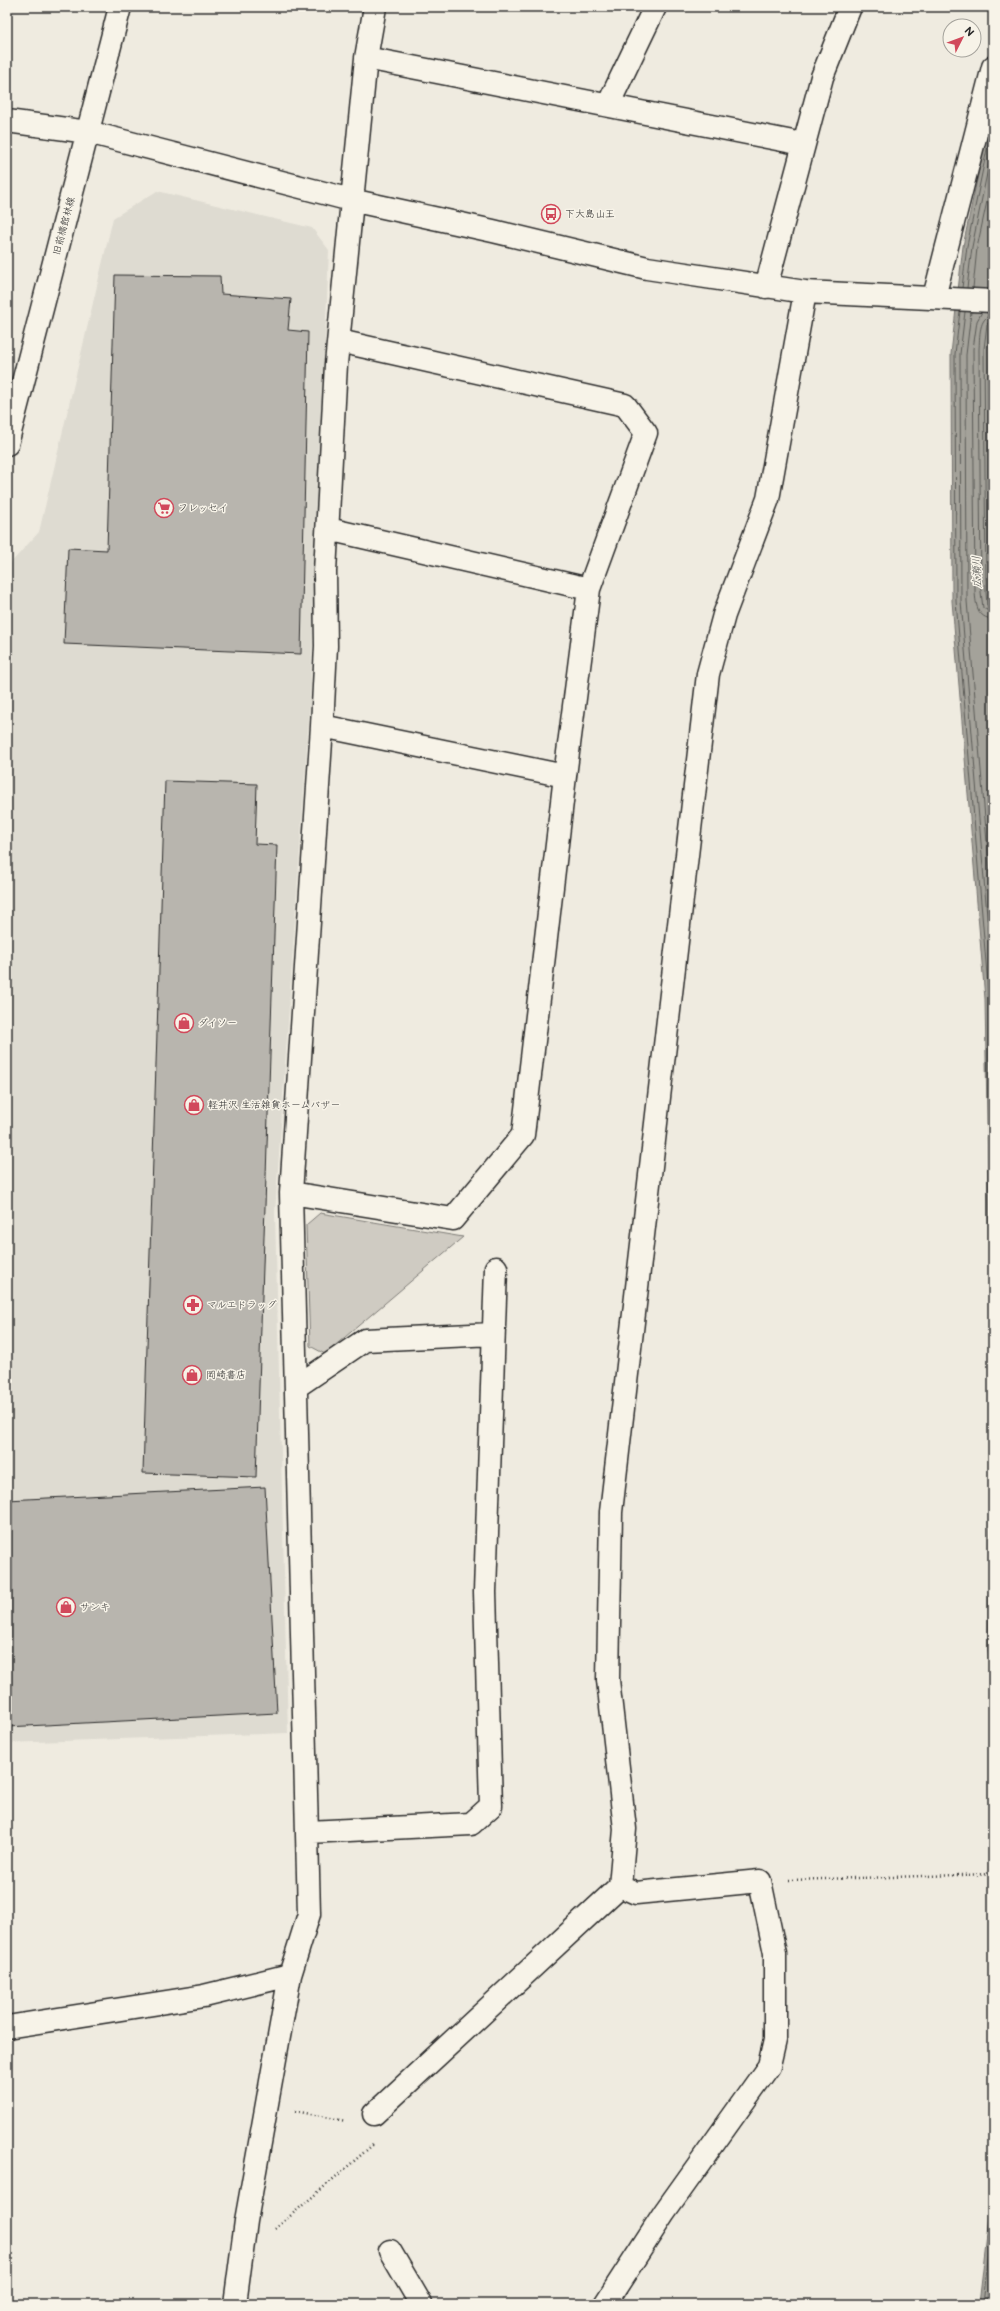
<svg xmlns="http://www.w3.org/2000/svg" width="1000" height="2311" font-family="'Balsamiq Sans','Klee One',sans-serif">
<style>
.built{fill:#dedbd1}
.green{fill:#cfcbc2;stroke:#7d7b76}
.water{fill:#a4a29a;stroke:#74726e}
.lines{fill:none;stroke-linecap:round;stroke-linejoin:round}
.shore{stroke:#5b5b57;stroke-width:1}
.building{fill:#b8b5ae;stroke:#2b2b2b}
.minor-casing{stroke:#2b2b2b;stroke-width:25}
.path{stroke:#2b2b2b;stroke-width:2.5;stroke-dasharray:1 3;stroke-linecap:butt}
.minor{stroke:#f7f3e8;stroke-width:22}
.labels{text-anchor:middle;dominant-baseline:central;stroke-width:3;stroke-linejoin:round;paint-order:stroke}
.poi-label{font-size:10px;fill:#2b2b2b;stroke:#f7f3e8;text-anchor:start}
.street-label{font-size:10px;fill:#2b2b2b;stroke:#f7f3e8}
.water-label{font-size:11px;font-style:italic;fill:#555552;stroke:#f7f3e8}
</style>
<rect width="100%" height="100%" fill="#efebe0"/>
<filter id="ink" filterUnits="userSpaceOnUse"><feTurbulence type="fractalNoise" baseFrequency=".025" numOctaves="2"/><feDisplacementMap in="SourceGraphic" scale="8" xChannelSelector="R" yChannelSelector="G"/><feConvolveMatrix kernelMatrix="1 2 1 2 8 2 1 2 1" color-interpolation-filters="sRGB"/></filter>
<g filter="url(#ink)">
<!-- built -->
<path class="built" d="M157 191 312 228 329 250 310 703 275 1213 288 1733 7 1743V567L39 532 113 218Z"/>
<!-- green -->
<path class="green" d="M320 1213 463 1237 325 1354 310 1346 306 1225Z"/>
<!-- water -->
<path class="water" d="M993 104V309L988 349 990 591 993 629V1723L988 1650 992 1404 985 999 952 601 951 354 963 246Z
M993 2158V2304H979L990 2209Z"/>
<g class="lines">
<!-- shore -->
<path class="shore" d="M962 288 967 246 993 120
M967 288 972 247 993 144
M973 288 977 248 993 173
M960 311 955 354 956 601 989 999 993 1222
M965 312 960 354 961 601 993 988
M971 312 966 355 967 601 993 915
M982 312 977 321 973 349 975 592C976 605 977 618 993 619
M993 315C978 316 980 338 979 349L981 592 983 608 993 613
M993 320 987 324 984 349 986 592 987 605 993 608
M993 1600V1663
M983 2304 993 2216
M988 2304 993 2260"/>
</g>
<!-- building -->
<path class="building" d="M115 275 220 276 221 294 291 299 288 330 308 332 301 654 64 644 68 548 107 550Z
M165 781 257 784 255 844 277 845 256 1477 143 1473Z
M265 1487 277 1713 7 1727V1500Z"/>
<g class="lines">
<defs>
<path id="minor" d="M366 58 803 144
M608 105 655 7
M7 121 88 132 351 200 493 231 647 268 805 292 993 301
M766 287 822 77 850 7
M934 297 993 67
M7 444 120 7
M328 529 589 589
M322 726 565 776
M291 1193 453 1219 523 1135 565 776 589 589 646 433 625 405 339 341
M296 1387 365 1340 493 1334
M308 1832 471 1824 491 1806 485 1592 496 1268
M7 2027 204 1996 290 1975
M374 2114 620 1886
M390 2251 421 2304
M235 2304 246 2221 290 1975 309 1914 291 1193 322 726 326 646 325 572 336 364 366 58 375 7
M605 2304 664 2213 769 2066 775 2040V1953L760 1881 636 1893 620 1886 625 1829 608 1680 611 1512 708 674 724 615 768 499 805 292"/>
</defs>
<!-- minor casing -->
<use href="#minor" class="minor-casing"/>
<!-- path -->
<path class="path" d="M789 1880 993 1874
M295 2111 346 2121
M275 2229 375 2143"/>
<!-- minor -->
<use href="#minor" class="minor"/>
</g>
</g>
<!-- icons -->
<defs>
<symbol id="bus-ring" viewBox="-11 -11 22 22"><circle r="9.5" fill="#f7f3e8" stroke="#d1495b" stroke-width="1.5"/><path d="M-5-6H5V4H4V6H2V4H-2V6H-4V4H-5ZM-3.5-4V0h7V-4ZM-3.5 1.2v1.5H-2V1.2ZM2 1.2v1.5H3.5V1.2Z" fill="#d1495b"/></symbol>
<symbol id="supermarket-ring" viewBox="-11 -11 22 22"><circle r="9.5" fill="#f7f3e8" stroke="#d1495b" stroke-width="1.5"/><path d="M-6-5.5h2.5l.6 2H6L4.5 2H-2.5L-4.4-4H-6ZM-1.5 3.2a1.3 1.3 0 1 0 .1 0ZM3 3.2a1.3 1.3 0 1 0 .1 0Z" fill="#d1495b"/></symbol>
<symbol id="shop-ring" viewBox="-11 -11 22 22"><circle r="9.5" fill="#f7f3e8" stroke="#d1495b" stroke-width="1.5"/><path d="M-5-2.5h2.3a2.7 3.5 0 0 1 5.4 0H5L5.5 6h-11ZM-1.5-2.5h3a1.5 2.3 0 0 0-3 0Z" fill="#d1495b"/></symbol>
<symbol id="pharmacy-ring" viewBox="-11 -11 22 22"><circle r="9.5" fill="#f7f3e8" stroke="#d1495b" stroke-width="1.5"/><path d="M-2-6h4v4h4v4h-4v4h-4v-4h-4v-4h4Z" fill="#d1495b"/></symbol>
</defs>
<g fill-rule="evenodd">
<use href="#bus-ring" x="540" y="203" width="22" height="22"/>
<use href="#supermarket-ring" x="153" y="497" width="22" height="22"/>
<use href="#shop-ring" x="173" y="1012" width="22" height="22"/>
<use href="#shop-ring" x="183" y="1094" width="22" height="22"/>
<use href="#pharmacy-ring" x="182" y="1294" width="22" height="22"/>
<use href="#shop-ring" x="181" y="1364" width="22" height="22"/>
<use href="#shop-ring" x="55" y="1596" width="22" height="22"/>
</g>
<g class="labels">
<!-- poi labels -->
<g class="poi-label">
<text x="565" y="214">下大島山王</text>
<text x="178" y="508">フレッセイ</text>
<text x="198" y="1023">ダイソー</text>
<text x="208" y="1105">軽井沢 生活雑貨ホームバザー</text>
<text x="207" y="1305">マルエドラッグ</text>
<text x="206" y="1375">岡崎書店</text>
<text x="80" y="1607">サンキ</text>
</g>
<!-- street labels -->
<g class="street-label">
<text transform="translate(64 226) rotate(-75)">旧前橋館林線</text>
</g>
<!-- water labels -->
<g class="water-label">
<text transform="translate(977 572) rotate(-92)">広瀬川</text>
</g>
</g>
<!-- margin -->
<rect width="1000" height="2311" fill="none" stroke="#f7f3e8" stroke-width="24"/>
<rect x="12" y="12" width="976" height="2287" fill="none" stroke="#2b2b2b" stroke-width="1.5" filter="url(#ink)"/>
<!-- north arrow -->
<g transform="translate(962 38) rotate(48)"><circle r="19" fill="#f7f3e8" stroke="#a5a39c"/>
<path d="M0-3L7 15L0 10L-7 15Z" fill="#d1495b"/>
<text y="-6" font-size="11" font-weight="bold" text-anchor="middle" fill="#2b2b2b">N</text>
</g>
</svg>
